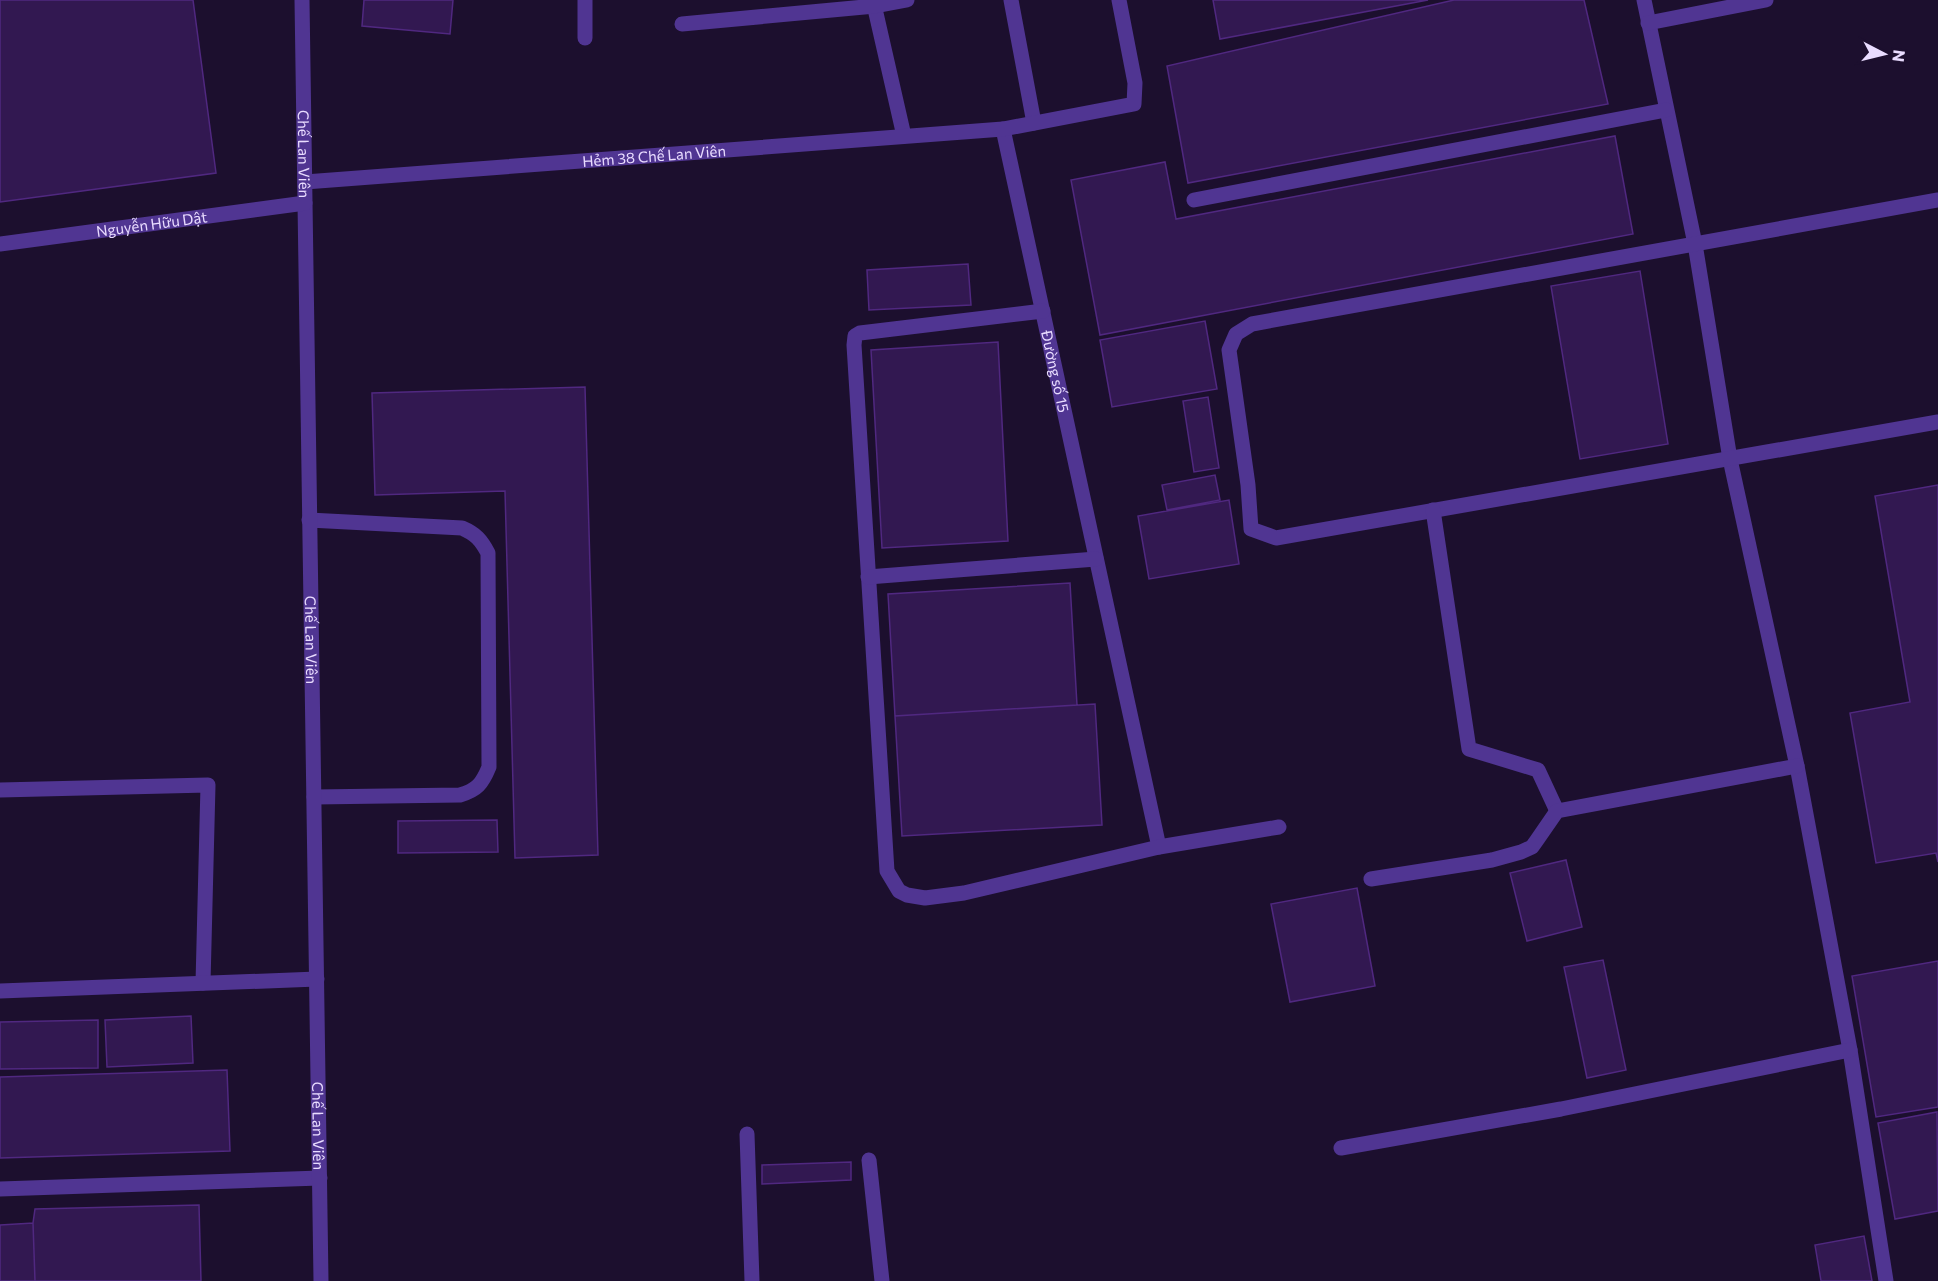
<svg xmlns="http://www.w3.org/2000/svg" width="1938" height="1281" font-family="Commissioner,sans-serif">
<style>
.building{fill:#321851;stroke:#502880;stroke-width:1.5}
.lines{fill:none;stroke-linecap:round;stroke-linejoin:round}
.service{stroke:#503592;stroke-width:15}
.minor{stroke:#503592;stroke-width:15}
.labels{text-anchor:middle;dominant-baseline:central;stroke-width:4.5;stroke-linejoin:round;paint-order:stroke}
.street-label{font-size:15px;fill:#e9dcff;stroke:#1c0f2e}
</style>
<rect width="100%" height="100%" fill="#1c0f2e"/>
<!-- building -->
<path class="building" d="M0 0H193L216 173 0 202Z
M364 0H453L450 34 362 26Z
M1213 0H1428L1220 39Z
M1454 0H1584L1608 104 1188 183 1167 66Z
M1615 136 1633 234 1100 335 1071 180 1165 162 1176 219Z
M968 264 971 305 869 310 867 270Z
M1640 271 1668 444 1580 459 1551 286Z
M1205 321 1217 389 1112 407 1100 340Z
M998 342 1008 541 882 548 871 350Z
M585 387 598 855 515 858 505 491 375 495 372 393Z
M1208 397 1219 468 1194 472 1183 401Z
M1215 475 1220 500 1167 510 1162 485Z
M1938 485V862L1936 853 1876 863 1850 713 1910 702 1875 496Z
M1229 500 1239 564 1149 579 1138 516Z
M1070 583 1077 705 895 716 888 594Z
M1095 704 1102 825 902 836 895 716Z
M497 820 498 852 398 853V821Z
M1566 860 1582 927 1527 941 1510 873Z
M1357 888 1375 986 1290 1002 1271 904Z
M1603 960 1626 1070 1587 1078 1564 967Z
M1938 961V1107L1876 1117 1852 976Z
M191 1016 193 1063 107 1067 105 1020Z
M98 1020V1068L0 1069V1022Z
M227 1070 230 1151 0 1158V1077Z
M1937 1112 1938 1211 1895 1219 1878 1123Z
M851 1162V1180L762 1184V1165Z
M199 1205 201 1281H35L33 1223 35 1209Z
M33 1223 35 1281H0V1225Z
M1864 1236 1872 1281H1821L1815 1245Z"/>
<g class="lines">
<!-- service -->
<g class="service">
<path d="M585 0V38"/>
<path d="M1644 0 1695 244 1730 459 1797 766 1850 1050 1886 1281"/>
<path d="M1648 23 1766 0"/>
<path id="s1" d="M1003 129 1159 847"/>
<path d="M1194 200 1666 110"/>
<path d="M1938 200 1252 324 1236 334 1229 350 1248 485 1251 529 1276 538 1938 422"/>
<path d="M1043 311 860 333 855 336 854 345 887 871 899 891 907 895 925 898 964 893 1159 847 1279 827"/>
<path d="M1433 510 1469 749 1538 770 1557 811"/>
<path d="M309 520 462 528C476 534 481 540 488 553L489 767C482 784 477 790 460 795L314 797"/>
<path d="M868 577 1096 559"/>
<path d="M0 790 208 785 203 983"/>
<path d="M1371 879 1492 860 1521 852 1532 847 1537 840 1557 811 1797 766"/>
<path d="M0 991 317 979"/>
<path d="M1341 1148 1561 1109 1850 1050"/>
<path d="M0 1189 320 1178"/>
</g>
<!-- minor -->
<g class="minor">
<path id="s2" d="M302 0 321 1281"/>
<path d="M873 0 904 136"/>
<path d="M1011 0 1034 123"/>
<path d="M682 24 875 6 907 0"/>
<path id="s3" d="M305 182 1003 129 1134 104 1135 83 1119 0"/>
<path id="s4" d="M0 244 305 203"/>
<path d="M747 1134 752 1281"/>
<path d="M869 1160 882 1281"/>
</g>
</g>
<g class="labels">
<!-- street labels -->
<g class="street-label">
<text stroke="none"><textPath href="#s2" startOffset="154">Chế Lan Viên</textPath></text>
<text stroke="none"><textPath href="#s3" startOffset="350">Hẻm 38 Chế Lan Viên</textPath></text>
<text stroke="none"><textPath href="#s4" startOffset="153">Nguyễn Hữu Dật</textPath></text>
<text stroke="none"><textPath href="#s1" startOffset="248">Đường số 15</textPath></text>
<text stroke="none"><textPath href="#s2" startOffset="640">Chế Lan Viên</textPath></text>
<text stroke="none"><textPath href="#s2" startOffset="1126">Chế Lan Viên</textPath></text>
</g>
</g>
<!-- north arrow -->
<g transform="translate(1884 54) rotate(97)" stroke="#1c0f2e" stroke-width="4.5" paint-order="stroke">
<path d="M0-4.5L10 22L0 15L-10 22Z" fill="#e9dcff"/>
<text y="-9" font-size="16" font-weight="bold" text-anchor="middle" fill="#e9dcff">N</text>
</g>
</svg>
